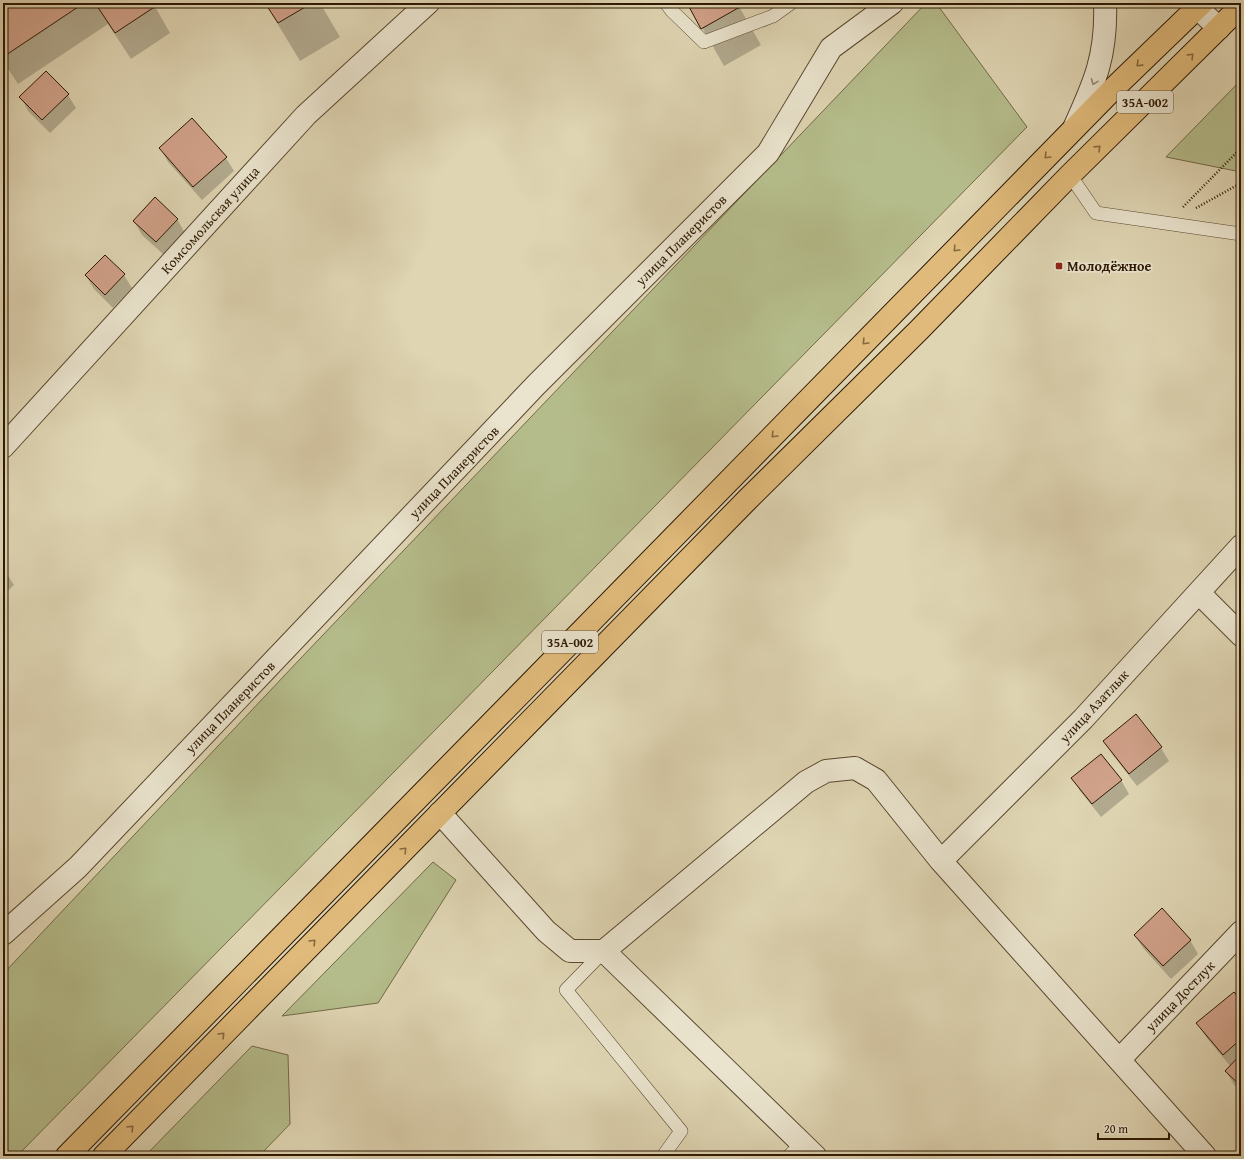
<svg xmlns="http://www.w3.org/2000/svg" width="1244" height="1159" font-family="'Gentium Book Plus',serif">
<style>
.green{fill:#b5bc8b;stroke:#716a47}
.shadow{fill:#0003}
.building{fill:#d1a28a;stroke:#2d1803}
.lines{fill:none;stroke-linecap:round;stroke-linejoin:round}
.lane-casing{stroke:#5a472f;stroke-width:14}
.street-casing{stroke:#5a472f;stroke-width:24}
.primary-casing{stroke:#2d1803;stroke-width:24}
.path{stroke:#2d1803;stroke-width:2.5;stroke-dasharray:1 2;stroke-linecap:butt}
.lane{stroke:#eae4ce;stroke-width:13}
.street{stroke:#eae4ce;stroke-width:22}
.primary{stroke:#e0ba7a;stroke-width:22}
.oneway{stroke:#86693e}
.oneway2{stroke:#958873}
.poi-dot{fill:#8f2418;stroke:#eae4ce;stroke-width:1.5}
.labels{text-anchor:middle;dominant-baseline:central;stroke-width:3.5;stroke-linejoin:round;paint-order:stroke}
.shield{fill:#eae4ce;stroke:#665540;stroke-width:1}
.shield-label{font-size:13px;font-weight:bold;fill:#2d1803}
.street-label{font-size:14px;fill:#2d1803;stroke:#eae4ce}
.poi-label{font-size:14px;font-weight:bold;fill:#2d1803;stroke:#eae4ce;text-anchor:start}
</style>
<rect width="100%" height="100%" fill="#dfd5b3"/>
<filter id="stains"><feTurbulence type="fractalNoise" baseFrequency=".005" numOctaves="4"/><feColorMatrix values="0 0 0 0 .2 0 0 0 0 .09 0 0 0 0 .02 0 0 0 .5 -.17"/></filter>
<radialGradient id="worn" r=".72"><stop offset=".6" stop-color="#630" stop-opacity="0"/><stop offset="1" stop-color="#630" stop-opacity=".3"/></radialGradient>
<!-- green -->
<path class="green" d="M926 3H936L1027 127 17 1156H3V974L300 659Z
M1241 80V172L1166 157Z
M433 862 456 880 378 1003 282 1016Z
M252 1046 288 1055 290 1124 259 1156H145Z"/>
<!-- shadow -->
<path class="shadow" d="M3 3H153L170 33 131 59 108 24 18 84 3 61Z
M265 3H320L340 37 300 61Z
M688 3H737L761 45 724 66Z
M68 95 76 108 50 133 28 111 21 97Z
M160 148 226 158 234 171 202 200 168 162Z
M177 219 185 233 164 255 142 235 134 221Z
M124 275 132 288 113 308 94 289 86 276Z
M3 404 6 409 3 412Z
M3 568 14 585 3 595Z
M1104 741 1161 748 1169 761 1137 786 1112 754Z
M1072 778 1121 780 1129 794 1101 817 1080 791Z
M1135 935 1190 940 1198 954 1171 979 1143 948Z
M1241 1002V1091L1234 1085 1226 1071 1231 1067 1206 1037 1198 1024Z"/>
<!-- building -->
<path class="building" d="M3 3H84L3 57Z
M95 3H154L156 6 115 33Z
M265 3H312L278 23Z
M687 3H738L740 7 701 29Z
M46 71 69 94 42 120 19 97Z
M192 118 227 157 193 187 159 148Z
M155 197 178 219 156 242 133 221Z
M105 255 125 274 105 295 85 275Z
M1136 714 1162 747 1129 774 1103 741Z
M1101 754 1122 780 1092 804 1071 778Z
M1162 908 1191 940 1163 966 1134 935Z
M1234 992 1241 1000V1039L1223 1055 1196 1023Z
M1241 1054V1086L1225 1071Z"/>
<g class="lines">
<defs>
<path id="lane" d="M666 3 672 11 704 42 773 16 791 3
M1070 175 1096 213 1241 234
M604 951 566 990 681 1131 663 1156
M789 1156 802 1143"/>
<path id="street" d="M1192 3 1219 28
M1074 128C1095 82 1107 55 1105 3
M3 447 306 115 428 3
M1199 593 1241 635
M440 813 546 931 570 951H604L806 782 826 771 855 768 876 780 941 861 1205 1156
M941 861 1083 719 1241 546
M3 934 78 867 536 385 768 153 831 48 892 3
M604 951 815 1156
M1119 1060 1241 932"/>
<path id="primary" d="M67 1156 1115 87 1202 3
M104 1156 747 500 919 330 1070 175 1241 6"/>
</defs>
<!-- lane casing -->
<use href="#lane" class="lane-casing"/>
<!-- street casing -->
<use href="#street" class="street-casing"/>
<!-- primary casing -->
<use href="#primary" class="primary-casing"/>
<!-- path -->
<path class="path" d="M1183 207 1241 148
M1196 208 1241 183"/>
<!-- lane -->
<use href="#lane" class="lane"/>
<!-- street -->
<use href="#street" class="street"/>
<!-- primary -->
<use href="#primary" class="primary"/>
</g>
<!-- one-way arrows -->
<defs><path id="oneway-chevron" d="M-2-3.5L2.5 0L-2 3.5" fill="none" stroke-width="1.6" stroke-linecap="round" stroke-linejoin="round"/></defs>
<g class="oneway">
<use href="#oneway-chevron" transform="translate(1191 56) rotate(-45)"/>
<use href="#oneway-chevron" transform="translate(1139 64) rotate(136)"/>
<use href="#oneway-chevron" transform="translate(1098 148) rotate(-44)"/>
<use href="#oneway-chevron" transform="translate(1047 156) rotate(134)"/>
<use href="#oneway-chevron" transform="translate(956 249) rotate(134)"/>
<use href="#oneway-chevron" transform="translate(865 342) rotate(134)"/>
<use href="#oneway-chevron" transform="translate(774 435) rotate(134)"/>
<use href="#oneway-chevron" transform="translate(404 850) rotate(-46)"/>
<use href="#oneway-chevron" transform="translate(313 942) rotate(-46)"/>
<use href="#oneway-chevron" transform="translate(222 1035) rotate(-46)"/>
<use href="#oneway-chevron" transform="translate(131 1128) rotate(-46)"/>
</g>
<use class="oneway2" href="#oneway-chevron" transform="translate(1094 82) rotate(111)"/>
<!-- markers -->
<rect class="poi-dot" x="1055" y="262" width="8" height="8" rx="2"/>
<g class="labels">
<!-- shield labels -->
<g class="shield">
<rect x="1117" y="91" width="56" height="22" rx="3"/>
<rect x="542" y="631" width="56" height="22" rx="3"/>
</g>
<g class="shield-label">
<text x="1145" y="102">35А-002</text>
<text x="570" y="642">35А-002</text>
</g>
<!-- street labels -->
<g class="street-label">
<text transform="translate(210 220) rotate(-48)">Комсомольская улица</text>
<text transform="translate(681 240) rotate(-45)">улица Планеристов</text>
<text transform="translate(454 472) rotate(-46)">улица Планеристов</text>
<text transform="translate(1094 706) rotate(-47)">улица Азатлык</text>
<text transform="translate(230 707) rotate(-46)">улица Планеристов</text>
<text transform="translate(1180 996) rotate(-46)">улица Достлук</text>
</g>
<!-- poi labels -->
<g class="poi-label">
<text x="1067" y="266">Молодёжное</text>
</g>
</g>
<!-- margin -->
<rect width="1244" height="1159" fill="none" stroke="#dfd5b3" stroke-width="16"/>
<rect x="4" y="4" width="1236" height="1151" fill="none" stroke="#2d1803" stroke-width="2"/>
<rect x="8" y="8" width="1228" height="1143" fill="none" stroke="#2d1803"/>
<!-- scale -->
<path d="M1098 1133v6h71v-6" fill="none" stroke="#2d1803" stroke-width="2"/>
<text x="1104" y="1133" font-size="12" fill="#2d1803" stroke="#eae4ce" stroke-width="3" paint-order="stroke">20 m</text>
<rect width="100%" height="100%" filter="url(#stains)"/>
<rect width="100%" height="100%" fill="url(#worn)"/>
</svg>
